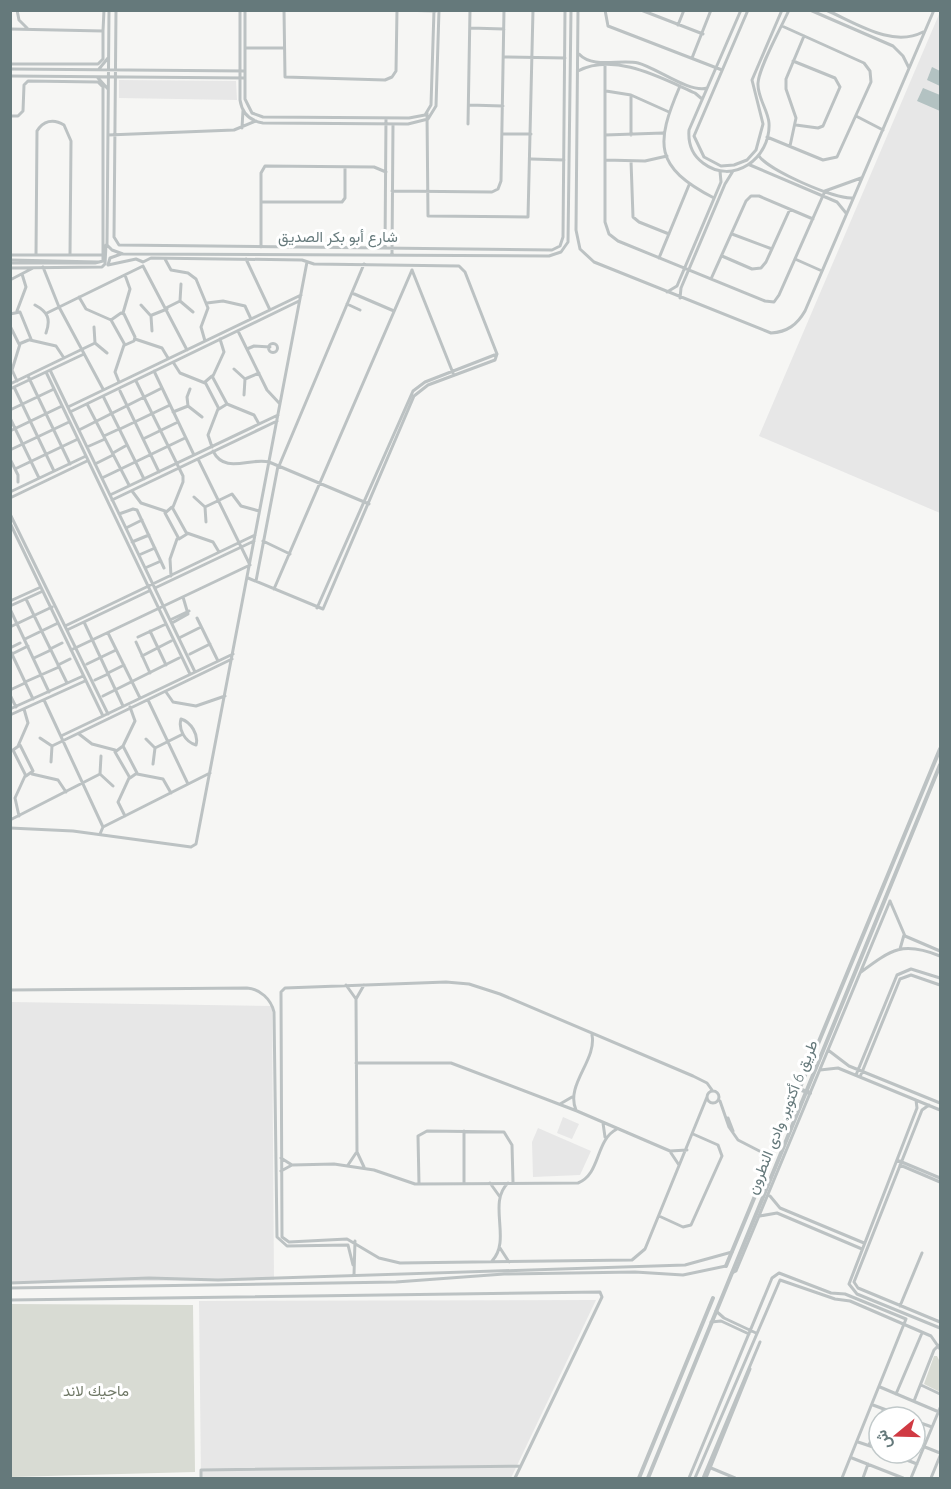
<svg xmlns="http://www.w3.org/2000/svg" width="951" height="1489" font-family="Quicksand,Vazirmatn,sans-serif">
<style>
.built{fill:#e7e7e7}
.green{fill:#d8dbd3}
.water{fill:#b3c2c2}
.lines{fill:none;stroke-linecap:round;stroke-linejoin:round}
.minor{stroke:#bcc2c3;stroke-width:3}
.tertiary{stroke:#bcc2c3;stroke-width:4}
.labels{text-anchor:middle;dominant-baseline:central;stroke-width:6;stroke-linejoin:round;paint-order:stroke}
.street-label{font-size:15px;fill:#65797b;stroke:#fff}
.park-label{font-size:15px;fill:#707967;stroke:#fff}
</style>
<rect width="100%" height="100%" fill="#f6f6f4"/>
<!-- built -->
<path class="built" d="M940 12V513L759 436Z
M119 80 236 81 237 100 119 98Z
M11 1002 272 1006 274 1280 11 1282Z
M563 1117 579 1124 572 1139 557 1133Z
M538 1128 591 1151 580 1175 533 1177 532 1142Z
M596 1300 511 1478H201L199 1301Z"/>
<!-- green -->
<path class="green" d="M11 1304 193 1305 195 1472 11 1477Z
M934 1356H937L940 1362V1392L924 1384Z"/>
<!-- water -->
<path class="water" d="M932 67 940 71V86L927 80Z
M923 88 940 95V111L917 101Z"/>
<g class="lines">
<!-- minor -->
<path class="minor" d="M17 10 19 20 27 28
M109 10 107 245 112 250 123 254 549 256 561 252 568 242 571 10
M116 10 114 237 119 245 552 250 560 246 563 237 565 10
M240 10V100C242 113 250 121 263 123L408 124 428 119 436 106 439 10
M245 10V99L252 113 263 117 409 118 425 115 431 105 434 10
M284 10 285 77 385 80 392 77 396 71 397 10
M399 10 436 11
M578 10 576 230 580 249 594 262 771 333C787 332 797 325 805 311L934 10
M605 10 608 26 722 70
M641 10 703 34
M741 10 689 130C688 143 692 155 703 163 733 186 771 158 769 123 768 110 757 97 758 83 759 67 781 28 789 10
M748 10 694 136 704 157 721 166 734 165 747 160 756 150 763 124 752 80 782 10
M810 10 893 46 903 56 909 68
M826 10C856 23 892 48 923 32
M887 10H895
M678 25 684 10
M470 28 504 29
M10 29 103 31V59L98 64H10
M103 31 104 10
M245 48H284
M579 54C593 69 620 59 638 63 657 68 689 93 707 88
M504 57 565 58
M692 58 711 10
M793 61 835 78 840 87 823 126 818 128 796 125
M605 66V222L609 234 618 241 765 301 774 302 779 295 825 191 861 178
M10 69 245 71
M99 69 108 58
M578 71C615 52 661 78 695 93L702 99
M10 76 245 78
M98 78 108 89
M680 86C655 144 654 167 714 198
M606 91 631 95 669 112
M469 105 503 106
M427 113 428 216 528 217 533 10
M10 116H18L23 111 24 85 28 81 98 82 103 87V261L95 263H10
M856 116 883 130
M468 124 470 10
M242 128 243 110
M502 134H531
M108 135 234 130 256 121
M605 135 663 133
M631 135V95
M767 137 823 160 837 157 871 82 870 71 864 63 782 26
M790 146 796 118 786 89V79L804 36
M759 156C768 170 836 200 853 198
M531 159 564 160
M605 160 645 161 667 156
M631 161 633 217 639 222 669 234
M750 165 837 202 846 213
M392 191 492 192 498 189 501 181 504 10
M261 202H342L345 198V167
M732 234 772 249
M261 247V173L265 166 374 167 386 172
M385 248 386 118
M121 254 110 258 108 265 136 259 143 262 151 258 302 260 314 264 459 266 465 272 497 354
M392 254 393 124
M10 255H103
M36 255 37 131C43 121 53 118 64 125L71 141 70 255
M722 256 752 269 761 268 766 262 790 209
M659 258 689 185
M165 259 171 270 188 273 196 279 208 308 201 327 205 341
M246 259 270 310
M795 259 822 271
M10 260 98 262
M143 266 187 350
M43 267 59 307 103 389
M10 268 102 267 105 264 106 245
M412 270 453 373
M711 279 746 201 751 196H759L813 219
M10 280 33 268
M181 284 180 301 193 312
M667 292 677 286 721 182 720 171
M352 293 394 311
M79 297 86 309 111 320
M680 298 681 288 725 184 733 171
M207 303 223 301 245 306 251 319
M347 304 360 310
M35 305C48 312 51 319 46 333
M141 305 151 316 152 331
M166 308 180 301
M17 311 26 287 22 274
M47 313 143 266
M121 313 124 314 135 337 134 341 125 345 111 320Z
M123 313 130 289 125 275
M10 314 20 312 31 339 19 344 10 326
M152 315 167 309
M94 327 95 343 107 353
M238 331 267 390 280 404
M135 339 162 348 168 358
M30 340 56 346 64 358
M268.5 348a4.5 4.5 0 1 1 9 0a4.5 4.5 0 1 1-9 0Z
M247 349 254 346 270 347
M173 362 180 373 205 383
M234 369 245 379 244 395
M50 370 195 672
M154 371 194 455
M46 372 190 674
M28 376 70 464
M212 376 227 404 219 409 205 382Z
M213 376 224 352 220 339
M245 379 259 373
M17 381 12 370 20 344
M136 381 183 476V482L173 507
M119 382 115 372 124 345
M10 384 95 343
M14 387 54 471
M10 389 84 354
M190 389 187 397 188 406 202 417
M120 391 159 472
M104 398 144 479
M87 404 129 485
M227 404 254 415 259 424
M68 407 301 295
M10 410 54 389
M70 412 299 301
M173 412 188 406
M10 418 39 478
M120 429 170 405
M79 430 162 388
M10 431 62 406
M104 436 119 429
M143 439 178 422
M87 447 105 439
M212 447 208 435 218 409
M10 450 69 422
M213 451C225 475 250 457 269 462L369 504
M113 453 127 445
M10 459 18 475V482
M95 464 113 455
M279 466 364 264
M15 469 78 439
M102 478 185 438
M132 491 141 503 165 511
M10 492 86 456
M110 495 278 415
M194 497 205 507 206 522
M10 498 87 461
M112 500 277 421
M172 507 187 534 179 539 165 513Z
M205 507 232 494 241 506 259 511
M10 514 108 714
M119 514 133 509 137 510 164 568
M10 523 103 716
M126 528 142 520
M187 533 213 542 219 552
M263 541 290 554
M132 542 149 535
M139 555 155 548
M145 568 161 561
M171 576 170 559 177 539
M248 578 323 609 414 396 428 385 495 360 497 354
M256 581 278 466
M155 588 254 541
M274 589 412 270
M26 599 67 683
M10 601 41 587
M10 606 43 591
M317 608 413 391 425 382 497 354
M10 609 49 692
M197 618 218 661
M170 620 189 611
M84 622 123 706
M172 623 188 614 183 597
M65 626 255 535
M10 627 52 607
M67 630 149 591
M150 631 166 665
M108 633 140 698
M138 637 166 624
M179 638 201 627
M25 639 56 624
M136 642 150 673
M10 648 20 643
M50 649 62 643
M10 650 33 699
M71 650 250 565 198 459
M12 654 28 646
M190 654 210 644
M142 656 171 641
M34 658 51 650
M87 664 116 650
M58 665 70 659
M108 673 124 665
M95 680 108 674
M25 682 59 667
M10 690 25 683
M166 692 173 702 196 706 225 696
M10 695 16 707
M103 696 179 658
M44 700 103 827 100 834
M148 700 188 784
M10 709 83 676
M10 715 85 681
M181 719C191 722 199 735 196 745 185 742 178 729 181 719Z
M79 734 92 744 115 750
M61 736 233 654
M40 738 52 746 51 762
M146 739 155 748 153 764
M20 745 33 771 26 776 13 750Z
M18 746 28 723 24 709
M52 746 232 659
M123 746 137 773 130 778 115 752Z
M123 746 135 721 130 707
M155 748 183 734
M101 756 100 774 113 786
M32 774 58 780 66 792
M137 774 163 779 171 793
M19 816 15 798 25 776
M125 816 118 802 129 778
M10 820 100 774
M103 827 210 773
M10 828 73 831 191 847 196 844 307 262
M890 901 905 936 940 951
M900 949 904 935
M861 972C892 949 903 941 940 956
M346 985 356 999
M364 985 356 999 357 1152 364 1167
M10 990 247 988C260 989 271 999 274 1012L277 1237 287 1246 348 1245 353 1265
M828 1050 849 1066 940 1103
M356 1063H451L577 1111 670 1151 687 1150
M820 1070 838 1068 940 1110
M856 1075 897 975 911 969 940 978
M860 1077 900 979 911 975 940 985
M707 1097a6 6 0 1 1 12 0a6 6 0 1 1-12 0Z
M707 1097 645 1249 632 1260 400 1263 379 1258 347 1239 289 1242 282 1237 281 992 285 988 446 982 469 984 500 994 693 1076 707 1083 712 1090
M916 1100 917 1108 849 1284 857 1294 940 1328
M720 1101 729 1127 738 1140 771 1157
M560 1104 572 1097
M929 1105 922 1110 854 1282 858 1288 940 1322
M576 1110C565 1085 597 1060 592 1035
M728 1118 733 1131
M603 1123 605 1137
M671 1153 679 1165
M281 1158 292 1165
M897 1160 940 1178
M348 1165 356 1153
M900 1165 940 1182
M281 1171 292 1165 334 1164 374 1170 415 1184 578 1183C601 1174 595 1140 617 1129
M464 1182V1131
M490 1183 500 1197
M419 1184 418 1136 427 1131 504 1132 512 1145 513 1182
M770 1196 780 1208 864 1243
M659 1216 683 1227 691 1225 722 1156 718 1145 693 1134
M760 1216 777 1213 862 1249
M500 1248 509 1262
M492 1261C512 1240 487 1203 508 1183
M732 1273 736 1271 890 901
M354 1275 355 1241
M10 1283 149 1278 218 1280 685 1265 732 1252
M10 1288 396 1282 504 1274 635 1272 683 1275 726 1266
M10 1300 600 1292 602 1297 515 1478
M900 1306 922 1253
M716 1311 724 1318 756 1333
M711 1322 721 1321 749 1334
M921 1385 940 1394
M880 1387 939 1412
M896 1394 922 1333
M914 1401 934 1350 939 1345
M873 1405 905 1417
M880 1417 884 1409
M915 1421 932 1427
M858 1442 879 1449
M915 1443 940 1453
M869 1445 879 1421
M889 1453 917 1464
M852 1458 903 1478
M711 1468 735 1478
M201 1478V1470L520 1466
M689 1478 772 1278 779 1273 831 1293 845 1294 906 1319 842 1478
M695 1478 780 1280 835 1299 850 1301 931 1336 940 1349
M703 1478 760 1342
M706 1478 750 1369
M863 1478 868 1464
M911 1478 940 1408
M931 1478 940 1456"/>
<!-- tertiary -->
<path class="tertiary" d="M799 1089 810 1093
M726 1266 940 749
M639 1478 713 1298
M648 1478 940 765"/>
</g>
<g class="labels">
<!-- street labels -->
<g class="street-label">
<text x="338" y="236">شارع أبو بكر الصديق</text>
<text transform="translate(782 1117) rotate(-68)">طريق 6 أكتوبر, وادى النطرون</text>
</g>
<!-- park labels -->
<g class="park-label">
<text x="96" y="1390">ماجيك لاند</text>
</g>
</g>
<!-- border -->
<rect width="951" height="1489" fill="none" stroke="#65797b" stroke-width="24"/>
<!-- north arrow -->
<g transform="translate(897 1435) rotate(251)"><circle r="28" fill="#ffffff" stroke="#c1c9ca" stroke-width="1.5"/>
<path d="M0-4.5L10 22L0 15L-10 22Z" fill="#d03a43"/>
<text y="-9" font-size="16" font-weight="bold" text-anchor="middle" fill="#65797b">ش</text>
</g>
</svg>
